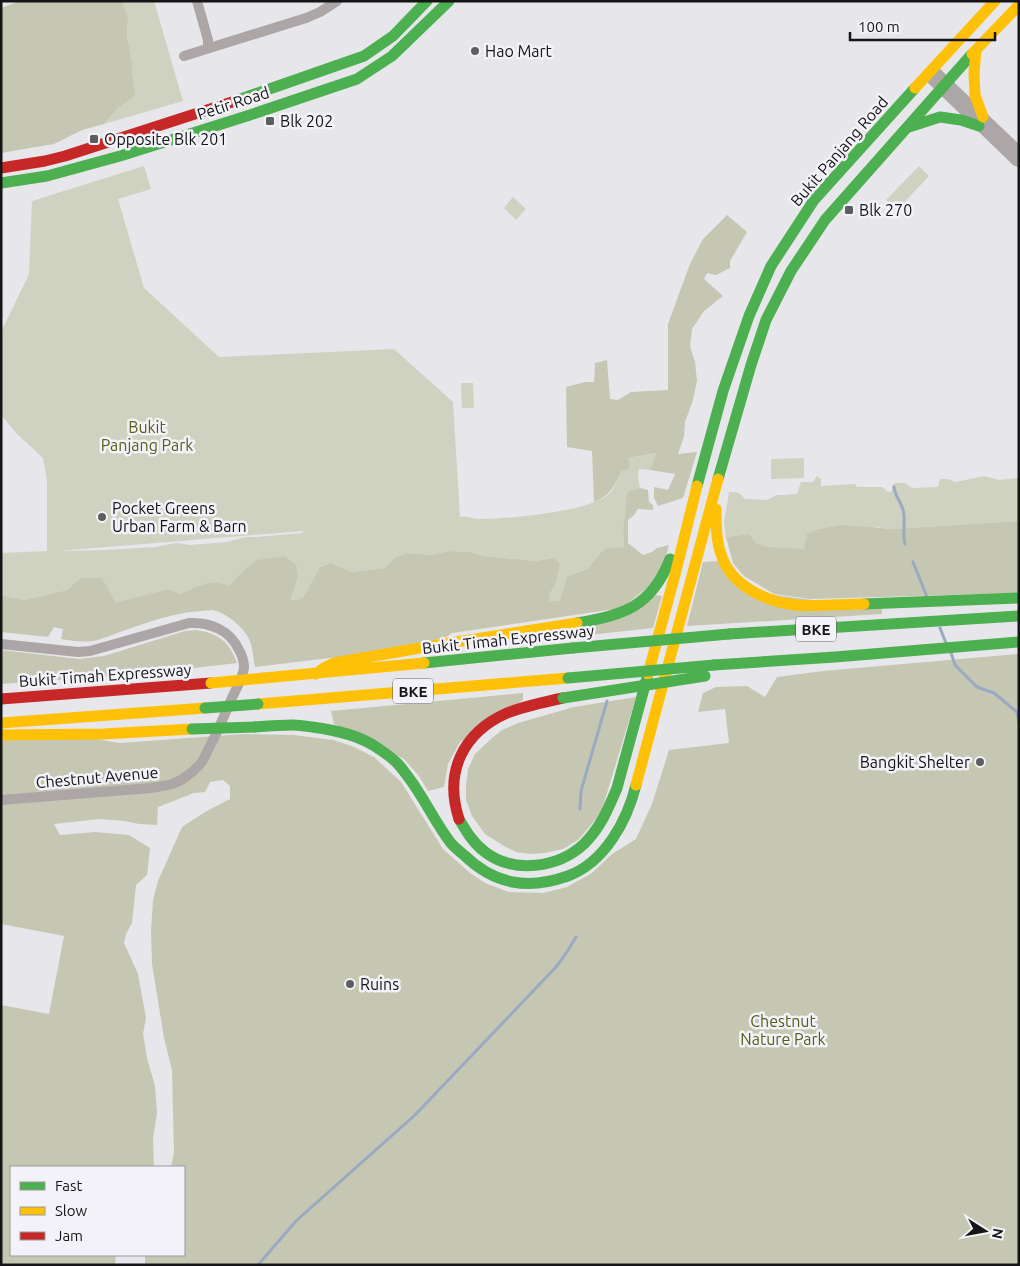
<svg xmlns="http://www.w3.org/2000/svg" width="1020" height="1266" font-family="Ubuntu,sans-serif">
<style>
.green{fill:#cfd2c1;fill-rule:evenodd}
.forest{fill:#c5c7b2}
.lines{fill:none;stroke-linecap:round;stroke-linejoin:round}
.stream{stroke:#99aac2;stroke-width:3}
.street{stroke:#aca7a6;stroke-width:10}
.fast{stroke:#4caf50;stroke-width:11}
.slow{stroke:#ffc107;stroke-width:11}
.jam{stroke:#c62828;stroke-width:11}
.fast-bridge{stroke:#4caf50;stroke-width:11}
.slow-bridge{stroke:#ffc107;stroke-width:11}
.poi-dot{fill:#5e5e60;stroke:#f3f2f8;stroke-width:2}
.labels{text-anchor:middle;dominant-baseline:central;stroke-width:5;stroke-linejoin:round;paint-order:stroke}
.shield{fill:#f3f2f8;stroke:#58575a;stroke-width:1}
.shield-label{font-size:15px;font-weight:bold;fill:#151416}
.poi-label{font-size:16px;fill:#151416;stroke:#f3f2f8;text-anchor:start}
.street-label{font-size:16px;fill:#151416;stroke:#f3f2f8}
.park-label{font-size:16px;fill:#585d1c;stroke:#f3f2f8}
</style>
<rect width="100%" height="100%" fill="#e7e6ea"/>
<!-- green -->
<path class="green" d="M122 1H154L183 101 104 124 118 108 136 93 132 73V63L127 35 128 16Z
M144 166 151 189 118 199 144 288 219 357 394 349 453 402 460 517C470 516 471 519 479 519 506 519 592 512 610 493 616 486 624 467 628 458L658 453 650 470 639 469 638 477 640 488 630 491 626 497 625 513 623 528 624 547 598 556 587 569 567 576 560 600 549 602V594L555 586 553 558 536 561 483 556 470 552 450 551 431 555 408 553 397 556 384 568 351 572 331 563 320 567 303 597 296 601 291 600 298 578 284 556 258 561 246 568 229 587 204 584 181 594 168 589 115 604 109 590 82 578 67 590 24 600 1 595V553L47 551V480L43 458 18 435 1 415V336L3 328 29 274 32 201ZM303 531 302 533 257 537H245L227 542 190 545 176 543 156 547 105 550 58 551Z
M919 166 929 176 897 210 886 200Z
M513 197 526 209 516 220 504 208Z
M461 383H473L474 408H462Z
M804 458V478L771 479V459Z
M817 476 821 479V486L855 484 857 487H882L888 492 892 491V486L895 483H905L912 488 938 487 940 479H947L956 482 984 476 999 480 1019 478V521L894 529 875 527 810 599 755 542 749 534 726 537 724 523 729 492C736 492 741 492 744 499L767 500 777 495H785L797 494 801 482H813Z"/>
<!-- forest -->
<path class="forest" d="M20 1H122L128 16 127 35 132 63V73L136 94 118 108 104 124 82 130 54 144 1 153V8Z
M727 215 747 232 730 261V268L716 275 707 273 704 279 723 296 704 311 692 329 690 347 695 362 697 381 693 400 685 422 684 436 678 454 697 452 683 498 658 506 654 498V487L668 490 675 474 650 470 657 453 628 458 630 469 622 471C615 485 609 497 594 502L592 451 567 447 566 387 585 382H594L595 363 607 360 610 399 618 400 631 392 668 390V324L690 264 703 239Z
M640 488 648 490 649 502 653 505V510L638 509 634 515 628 520V543L643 555 652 552 657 548 669 545 663 569 654 582 622 608 452 633 445 638 346 656 255 667C253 657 253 646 248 637 242 626 225 612 212 610 209 610 204 611 201 611 167 613 130 629 98 640 85 643 74 641 61 639L63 629 54 627 48 637 1 632V595L24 600 67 590 81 578H102L109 590 115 603 168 589 181 594C198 586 211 578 229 586L246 568 258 560 284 556 296 565 298 578 291 599 296 601 303 597 320 567 331 563 351 572 384 568 397 556 408 553 431 555 450 551 470 552 483 556 536 561 553 558 560 563 555 586 549 594V602L560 600 567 576 587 569 598 556 606 548 624 547 623 528 625 513 626 497 629 491Z
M1019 521V593L810 599 774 594 744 576 733 563 726 537 749 534 757 544 767 547 804 549 807 534 815 530 842 525 894 529Z
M719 561 742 591 882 609V614L687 626 703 562Z
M656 595 662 596 653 628 570 637V631Z
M196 630C218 633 230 642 237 663L141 674 1 684V650L79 659 104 656 185 631Z
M1019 654V1265H145V1255H184V1167H171L174 1153 172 1070 164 1038 152 964 151 931 153 900 158 881 182 827 205 812 230 799V786L223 780 210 782 205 792 194 793 158 807 157 825 139 824 124 821 99 819 54 824 60 835 95 832 129 835 150 848 147 875 136 885 132 923 126 934 124 943 138 974 146 1018 143 1034 147 1058 155 1086 157 1113 153 1139 154 1167H11V1255H116L115 1265H1V1005L49 1014 64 936 1 924V738L57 733 120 743 243 734 294 735 333 740 352 746 374 757 401 782 443 849 470 873 485 883 509 892 543 893 567 887 592 873 612 854 636 839 652 804 669 750 729 743 725 709 698 712 703 693 716 687 747 686 765 697 777 677 823 671Z
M523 693V700L460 742 448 764 444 787 428 791 419 776 404 759 334 724 331 711Z
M636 697 601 813 578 840 563 849 545 853 530 854 516 852 504 846 485 834 472 816 466 800V787L468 769 475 754 491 739 502 730 518 723 574 707Z"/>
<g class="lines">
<!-- stream -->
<path class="stream" d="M894 487C895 496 901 502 903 510 906 521 902 533 905 544
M913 562 927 597
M940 628 946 643
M951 653 955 665 977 687 994 693 1017 712 1019 723
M580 809 581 791 607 701
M258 1265 296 1221 415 1115 556 967 567 952 576 937"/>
<!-- street -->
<path class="street" d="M197 1 208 40V48
M184 56 306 18 320 12 337 1
M933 69 1019 151
M927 75 1016 161 1019 162
M1 644 78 652 90 651 189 623C210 622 230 630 239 650 242 655 244 662 244 668 243 678 235 691 231 700 224 716 218 731 210 746 207 751 205 758 201 763 197 768 190 774 184 778 175 785 163 786 151 788L1 800"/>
<!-- fast -->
<path class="fast" d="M232 102 364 56 393 36 427 1
M909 127 940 117 961 120 979 126
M1 183 47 176 120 156 250 115 357 79 392 56 449 1
M718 479 751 365 766 320 791 271 825 220 972 54
M697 486 723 391 749 316 771 266 814 200 915 88
M864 604 1019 598
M577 623C623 616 652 606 670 559
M729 634 1019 616
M424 663 573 648
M714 665 835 657 1019 642
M255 727C268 726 280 725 293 725 299 725 305 726 312 727 335 730 360 735 379 749 385 753 392 758 397 763 402 768 405 773 409 778 424 798 435 822 450 842 454 847 459 851 464 855 495 885 528 890 568 876 605 862 627 821 636 785
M459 819C466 831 473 843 485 852 514 874 558 868 584 844 601 827 608 809 617 788L648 674"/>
<!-- slow -->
<path class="slow" d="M976 50 974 73 975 95 983 117
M972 54 1019 5
M915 88 995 1
M716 509C716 524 716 540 721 554 730 585 766 602 796 605 818 607 842 604 864 604
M316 674 324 668 334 663 431 646 577 623
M648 674 676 571 697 486
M264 678 424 663
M258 704 568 678
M1 723 205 708
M1 735 103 734 192 729
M636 785 718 479"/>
<!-- jam -->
<path class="jam" d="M1 168 45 161 65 156 232 102
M1 699 211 683
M459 819C444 773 462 733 507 713 525 706 544 702 563 698"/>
<!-- fast-bridge -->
<path class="fast-bridge" d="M573 648 729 634
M568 678 714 665
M563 698 705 676
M205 708 258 704
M192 729 255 727"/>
<!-- slow-bridge -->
<path class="slow-bridge" d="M211 683 264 678"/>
</g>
<!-- markers -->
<g class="poi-dot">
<circle cx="475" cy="51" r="5"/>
<rect x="265" y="116" width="10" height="10" rx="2.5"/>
<rect x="89" y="134" width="10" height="10" rx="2.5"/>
<rect x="844" y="205" width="10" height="10" rx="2.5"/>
<circle cx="102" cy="517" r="5"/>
<circle cx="980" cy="762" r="5"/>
<circle cx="350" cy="984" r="5"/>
</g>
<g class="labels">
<!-- shield labels -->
<g class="shield">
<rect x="796" y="616.5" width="40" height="25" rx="4"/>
<rect x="393" y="678.5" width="40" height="25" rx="4"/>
</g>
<g class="shield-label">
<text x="816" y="629">BKE</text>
<text x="413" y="691">BKE</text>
</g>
<!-- poi labels -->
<g class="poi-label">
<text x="485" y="51">Hao Mart</text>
<text x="280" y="121">Blk 202</text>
<text x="104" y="139">Opposite Blk 201</text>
<text x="859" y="210">Blk 270</text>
<text x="112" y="508">Pocket Greens<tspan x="112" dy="18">Urban Farm &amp; Barn</tspan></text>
<text x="970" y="762" text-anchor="end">Bangkit Shelter</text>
<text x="360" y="984">Ruins</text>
</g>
<!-- street labels -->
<g class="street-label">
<text transform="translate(233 103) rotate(-18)">Petir Road</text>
<text transform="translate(839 151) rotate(-49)">Bukit Panjang Road</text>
<text transform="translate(508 639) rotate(-6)">Bukit Timah Expressway</text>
<text transform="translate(105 675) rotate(-4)">Bukit Timah Expressway</text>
<text transform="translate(97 777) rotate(-5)">Chestnut Avenue</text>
</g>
<!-- park labels -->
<g class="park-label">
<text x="147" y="427">Bukit<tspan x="147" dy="18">Panjang Park</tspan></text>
<text x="783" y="1021">Chestnut<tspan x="783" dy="18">Nature Park</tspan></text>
</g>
</g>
<!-- border -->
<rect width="1020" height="1266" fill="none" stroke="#151416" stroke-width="5"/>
<!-- legend -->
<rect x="10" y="1166" width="175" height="90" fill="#f3f2f8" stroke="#9a999e"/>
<rect x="20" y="1182" width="25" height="8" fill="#4caf50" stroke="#9a999e"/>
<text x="55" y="1191" font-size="15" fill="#151416">Fast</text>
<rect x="20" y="1207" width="25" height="8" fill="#ffc107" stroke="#9a999e"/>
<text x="55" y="1216" font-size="15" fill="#151416">Slow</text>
<rect x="20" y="1232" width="25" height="8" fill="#c62828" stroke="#9a999e"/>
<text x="55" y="1241" font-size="15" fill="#151416">Jam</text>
<!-- north arrow -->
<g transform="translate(985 1231) rotate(101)" stroke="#f3f2f8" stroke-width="4" paint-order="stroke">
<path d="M0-4L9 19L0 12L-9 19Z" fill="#151416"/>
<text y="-8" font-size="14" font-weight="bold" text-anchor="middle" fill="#151416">N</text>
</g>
<!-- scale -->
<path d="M850 32v8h145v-8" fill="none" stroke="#151416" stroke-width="2.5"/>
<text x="858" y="32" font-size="15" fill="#151416" stroke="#f3f2f8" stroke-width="4" paint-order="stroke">100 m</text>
</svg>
